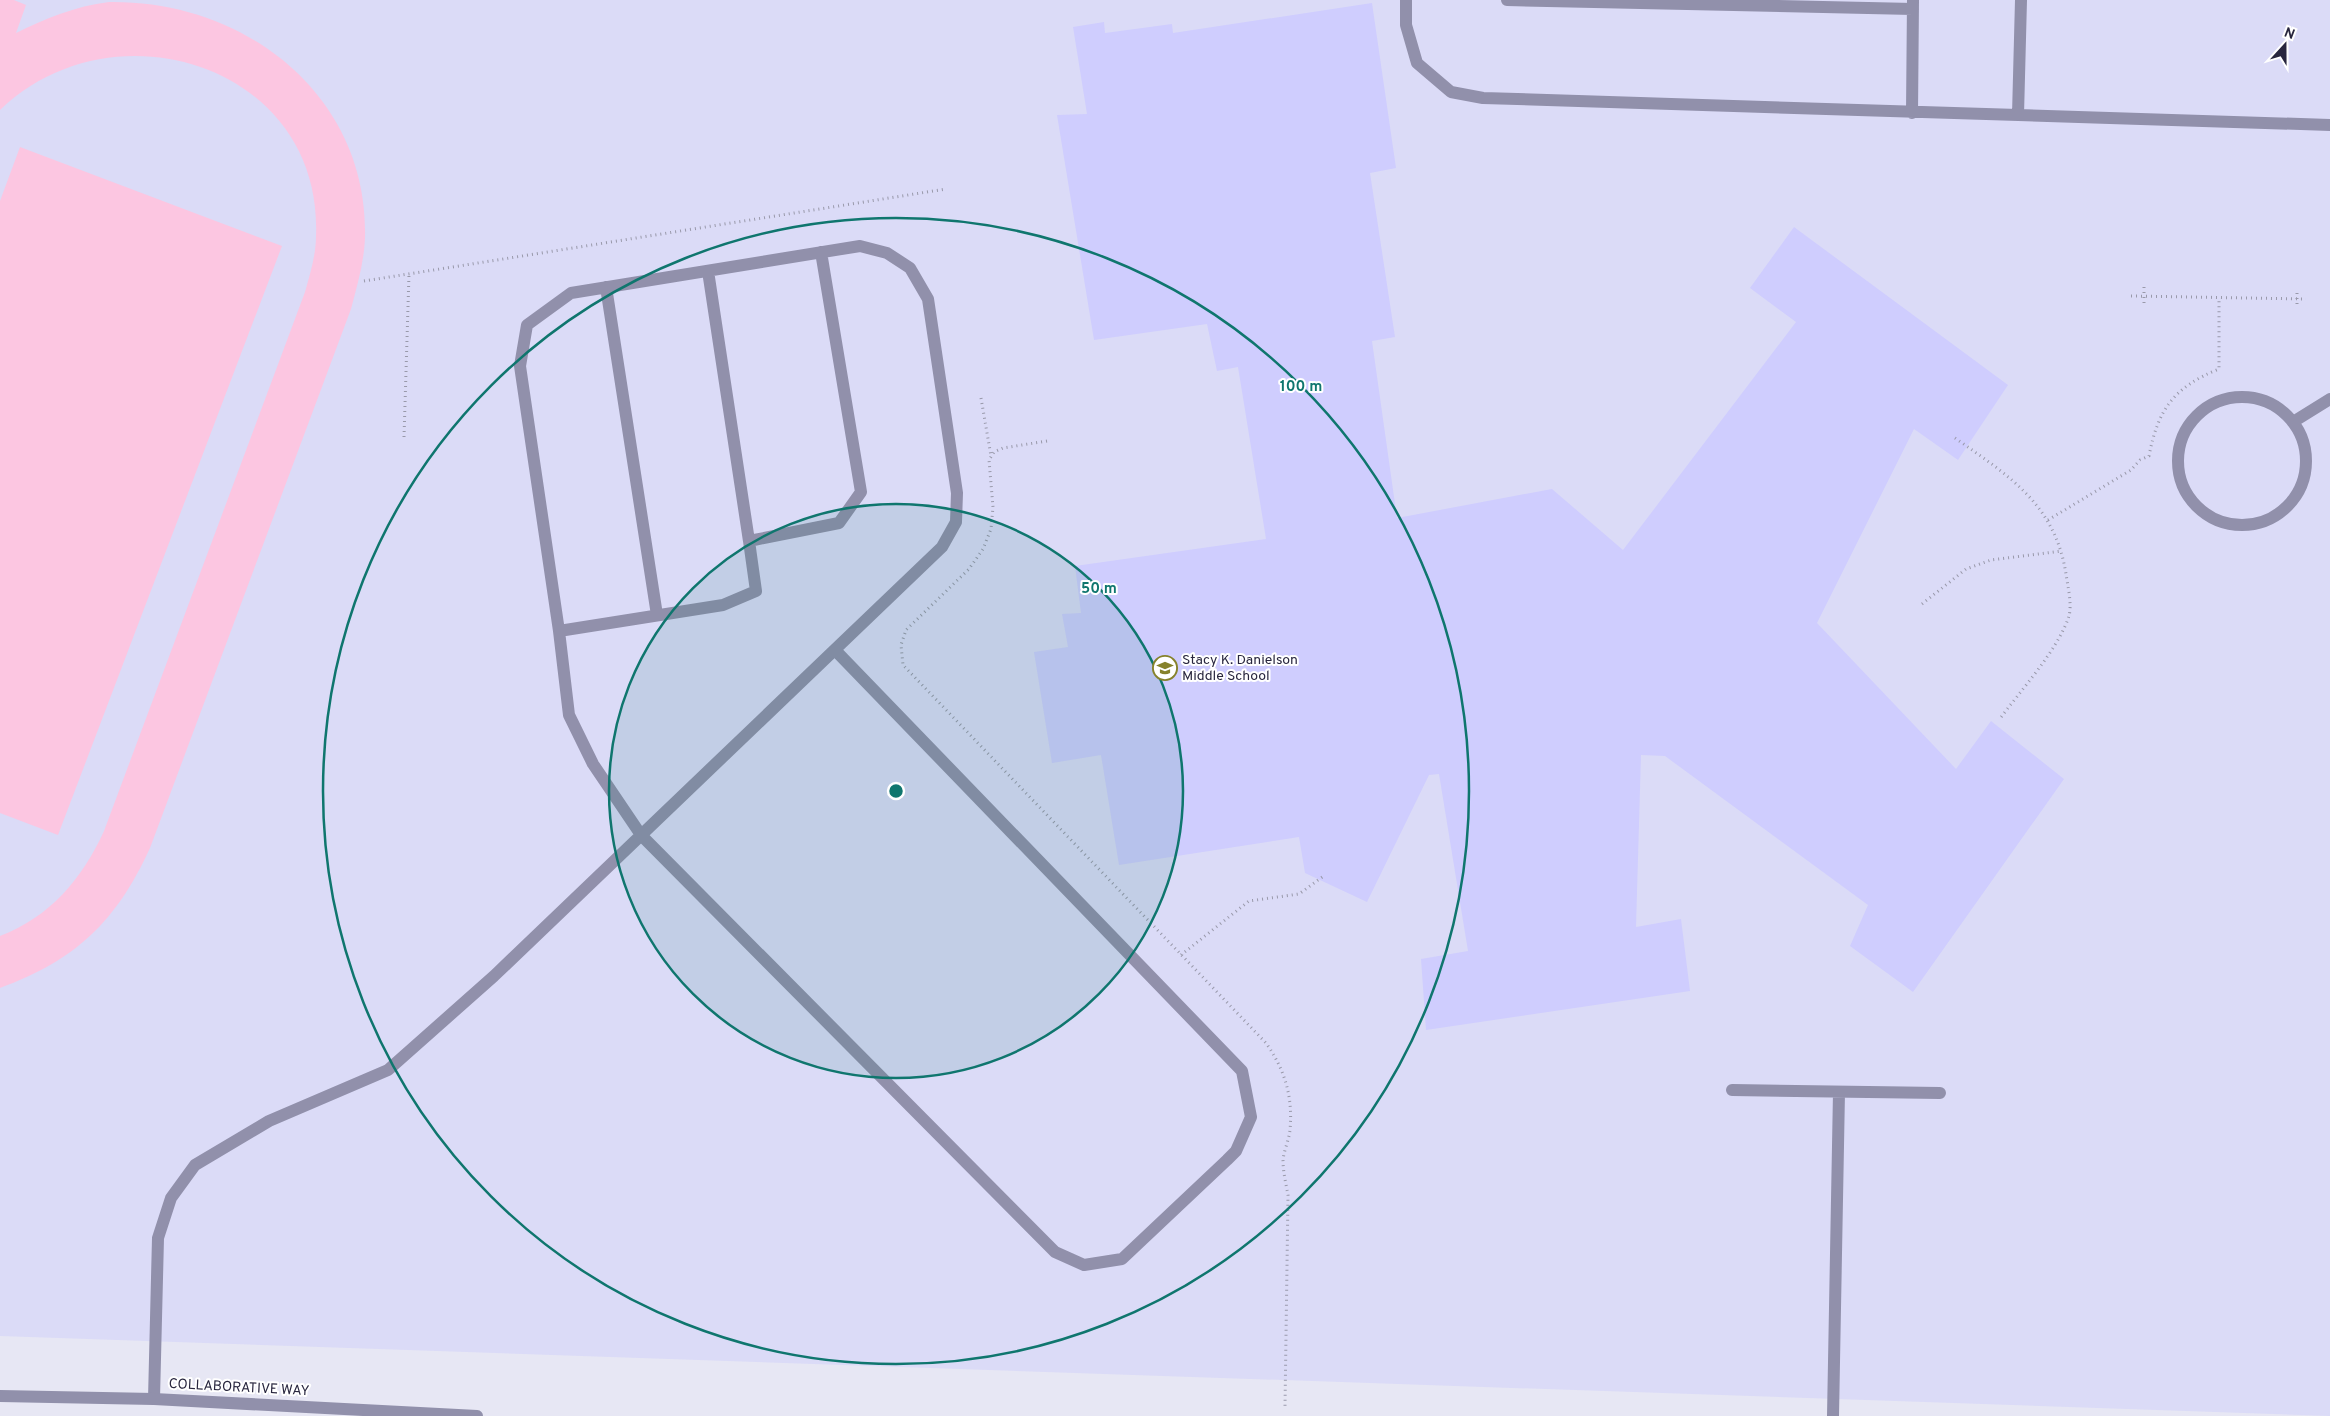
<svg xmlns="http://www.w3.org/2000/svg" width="2330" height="1416" font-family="Overpass,sans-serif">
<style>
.built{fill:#dbdbf7}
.green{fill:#fcc6e1}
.building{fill:#cfcdfe}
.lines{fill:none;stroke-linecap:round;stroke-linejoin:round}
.path{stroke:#99a;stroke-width:3;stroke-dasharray:1 4;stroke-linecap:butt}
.lane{stroke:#9190ab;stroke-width:12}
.street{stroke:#9190ab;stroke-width:12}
.ring{fill:none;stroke:#0f766e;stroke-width:2.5}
.labels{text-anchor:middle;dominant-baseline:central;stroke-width:4;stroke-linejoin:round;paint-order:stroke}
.poi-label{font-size:14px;fill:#28263e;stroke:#fff;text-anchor:start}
.street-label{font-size:14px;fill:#28263e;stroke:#fff}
.centre{fill:#0f766e;stroke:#fff;stroke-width:2.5}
.ring-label{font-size:15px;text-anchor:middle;font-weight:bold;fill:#0f766e;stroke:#fff;stroke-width:4;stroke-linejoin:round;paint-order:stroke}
</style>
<rect width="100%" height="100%" fill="#e7e7f4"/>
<!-- built -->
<path class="built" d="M0 0H2330V1416L0 1336Z"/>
<!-- green -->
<path class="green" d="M0 0H14L26 5 16 33C45 19 75 6 109 2 248 0 369 98 365 238 364 263 357 286 351 309L150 848C116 922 76 960 0 988V936C50 917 82 879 104 831L305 292C310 274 316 255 316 236 323 66 114 0 0 110Z
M20 147 282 246 58 835 0 813V201Z"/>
<!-- building -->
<path class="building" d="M1372 3 1396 168 1370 173 1395 337 1372 341 1397 518 1552 489 1623 550 1796 322 1750 288 1794 227 2008 385 1958 460 1914 429 1817 623 1956 769 1991 721 2064 779 1913 992 1850 946 1868 905 1665 756 1641 755 1636 927 1681 919 1690 991 1426 1030 1421 959 1468 951 1439 774 1429 775 1367 902 1305 873 1299 837 1119 865 1101 755 1052 763 1034 652 1068 647 1062 614 1081 613 1075 566 1266 539 1238 367 1217 371 1207 324 1094 340 1057 115 1087 114 1073 27 1104 22 1105 33 1172 24 1173 33Z"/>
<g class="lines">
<!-- path -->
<path class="path" d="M364 281 946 189
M2131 296 2306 299
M2144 303V287
M2297 304V289
M981 398 991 456
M404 437 409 274
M1955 438C2009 476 2055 504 2066 574 2068 587 2072 604 2069 616 2058 650 2020 691 1999 720
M1047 441 1003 448 994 452 989 460 993 507 991 529 983 549 969 569 906 630 901 645 903 665 1266 1043C1285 1070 1293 1097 1290 1130 1289 1140 1284 1150 1283 1160 1283 1172 1286 1184 1288 1195L1285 1406
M2048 520 2131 470 2140 460 2149 456C2158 409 2174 387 2219 369V298
M1922 604 1966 569 1991 560 2062 551
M1181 955 1249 901 1299 894 1325 875"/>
<!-- lane -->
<path class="lane" d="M1406 0V25L1417 63 1451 92 1483 98 2330 125
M1507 0 1913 9
M1912 113 1913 0
M2018 115 2021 0
M708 271 749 541
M606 287 657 615
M2178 461a64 64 0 1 1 128 0a64 64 0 1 1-128 0Z
M2293 422 2330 399
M559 631 723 605 756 591 749 541 839 523 861 492 821 252
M1732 1090 1940 1093
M154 1399 158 1238 171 1198 195 1165 269 1121 388 1070 494 976 942 547 956 522 957 493 928 299 910 268 887 253 860 246 571 293 527 325 520 366 559 631 569 715 593 764 641 835 1055 1252 1084 1265 1122 1259 1227 1160 1236 1151 1251 1117 1242 1071 835 650
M1833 1416 1839 1092"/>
<!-- street -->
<path class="street" d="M0 1396 154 1399 477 1416"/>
</g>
<!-- distance rings -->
<circle cx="896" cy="791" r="287" fill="#0f766e" fill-opacity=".12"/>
<g class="ring">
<circle cx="896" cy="791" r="287"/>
<circle cx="896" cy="791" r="573"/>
</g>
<!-- icons -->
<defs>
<symbol id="school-ring" viewBox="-11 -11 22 22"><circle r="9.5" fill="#fff" stroke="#86822b" stroke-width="1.5"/><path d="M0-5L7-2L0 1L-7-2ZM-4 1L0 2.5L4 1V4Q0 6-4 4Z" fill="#86822b"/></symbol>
</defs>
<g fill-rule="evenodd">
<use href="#school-ring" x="1151" y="654" width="28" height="28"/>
</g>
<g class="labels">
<!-- poi labels -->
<g class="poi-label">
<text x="1182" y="660">Stacy K. Danielson<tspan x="1182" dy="16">Middle School</tspan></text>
</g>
<!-- street labels -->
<g class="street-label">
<text transform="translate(239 1388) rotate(3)">COLLABORATIVE WAY</text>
</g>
</g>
<circle cx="896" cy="791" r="8" class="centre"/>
<g class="ring-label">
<text x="1301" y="391">100 m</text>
<text x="1099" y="593">50 m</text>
</g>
<!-- north arrow -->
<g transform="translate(2285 45) rotate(21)" stroke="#ffffff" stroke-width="4" paint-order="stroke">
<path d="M0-4L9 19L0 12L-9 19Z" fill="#28263e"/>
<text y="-8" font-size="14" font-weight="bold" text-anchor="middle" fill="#28263e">N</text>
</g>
</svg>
